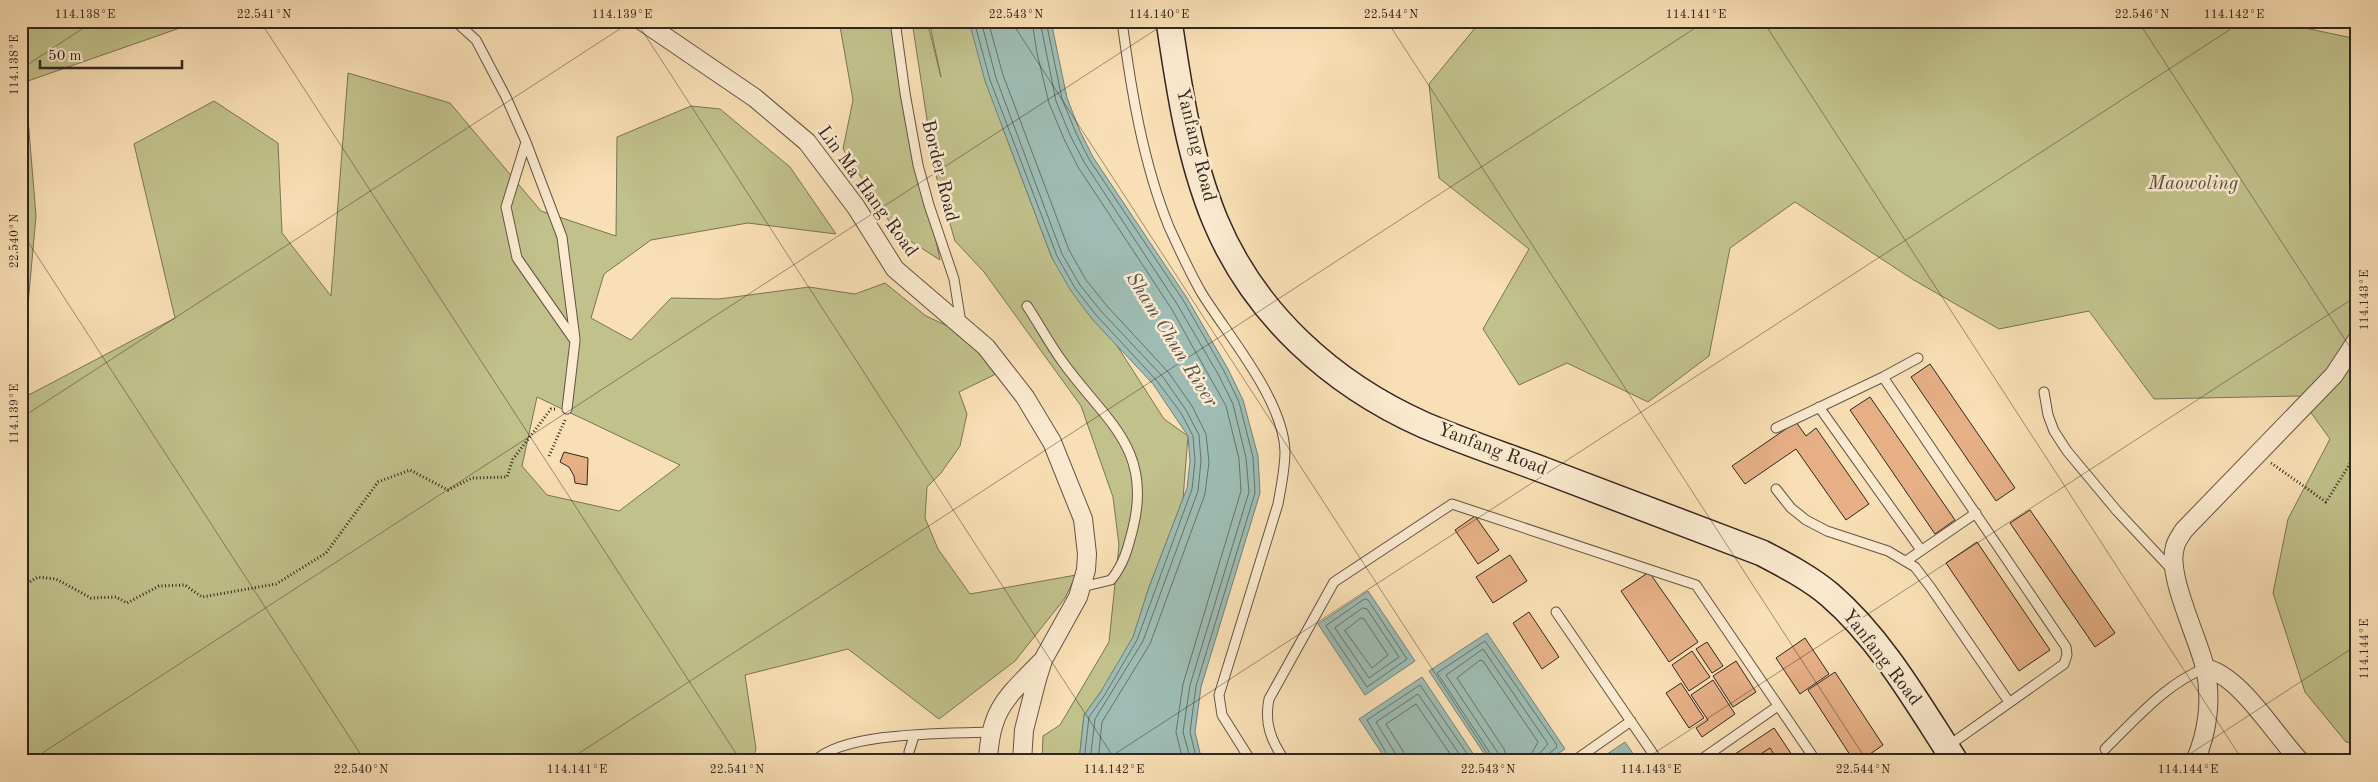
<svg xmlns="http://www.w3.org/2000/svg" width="2378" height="782" font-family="'Old Standard TT',serif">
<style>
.green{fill:#c1c18b;stroke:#7a7456;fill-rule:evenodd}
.water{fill:#9ebcb3;stroke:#738079}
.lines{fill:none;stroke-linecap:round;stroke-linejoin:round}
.shore{stroke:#68716a;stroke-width:1}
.building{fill:#e6af86;stroke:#322621}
.service-casing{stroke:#645446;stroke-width:11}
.minor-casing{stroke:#645446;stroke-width:20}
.secondary-casing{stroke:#322621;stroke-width:28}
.path{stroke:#322621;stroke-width:3;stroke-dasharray:1 2.5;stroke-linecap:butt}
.service{stroke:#fbeacf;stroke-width:9}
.minor{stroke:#fbeacf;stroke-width:18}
.secondary{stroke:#fbeacf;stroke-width:25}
.ticks{fill:none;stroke:#322621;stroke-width:1;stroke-opacity:0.45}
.labels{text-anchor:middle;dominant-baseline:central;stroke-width:5;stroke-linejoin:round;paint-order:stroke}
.street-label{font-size:19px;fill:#322621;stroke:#fbeacf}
.park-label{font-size:19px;font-style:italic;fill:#564d3c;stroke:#fbeacf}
.water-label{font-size:20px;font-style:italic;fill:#52534d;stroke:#fbeacf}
.neatline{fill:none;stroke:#322621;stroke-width:2}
.ticks-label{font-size:12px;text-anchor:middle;fill:#322621}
</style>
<rect width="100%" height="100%" fill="#f9dfb5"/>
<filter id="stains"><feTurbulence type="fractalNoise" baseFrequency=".004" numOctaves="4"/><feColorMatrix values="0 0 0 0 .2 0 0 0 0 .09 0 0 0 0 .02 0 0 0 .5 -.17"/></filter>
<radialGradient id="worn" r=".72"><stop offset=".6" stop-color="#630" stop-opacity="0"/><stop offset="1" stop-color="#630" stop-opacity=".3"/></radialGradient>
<!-- green -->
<path class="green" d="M21 21H200L25 82 36 216 21 382Z
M839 21H891L940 260 896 232 843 149 853 100Z
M912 21H927L941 77 929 21H971L1004 131 1052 258 1114 341 1164 419 1188 436 1183 499 1148 590 1128 654 1084 715 1079 761H1042L1043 736 1060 725 1109 642 1119 545 1113 497 1081 406 984 272 955 241 935 172Z
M1472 21H2272L2357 39V744L2346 742 2305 692 2273 593 2288 519 2330 439 2299 396 2154 399 2089 311 1999 329 1912 279 1795 202 1730 248 1709 356 1648 402 1567 363 1519 385 1483 329 1529 249 1439 178 1429 84 1475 28Z
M348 73 450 103 541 211 616 236 617 137 691 106 720 109 790 167 836 234 748 223 651 240 604 274 591 318 631 340 671 298 719 299 809 287 855 294 885 283 926 316 954 329 1004 370 959 392 967 414 960 446 941 473 927 487 925 518 938 549 970 594 1076 575 1065 598 1015 661 939 719 848 649 745 675 756 749 752 761H21V399L175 318 134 144 214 101 278 143 282 233 331 296ZM537 397 680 465 619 511 547 495 522 466Z"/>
<!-- water -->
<path class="water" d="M969 21H1051L1067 98 1080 131 1093 157 1187 298 1228 369 1243 400 1258 456 1260 493 1201 687 1195 732 1202 761H1079L1084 715 1100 693 1133 637 1148 590 1187 488 1190 461 1188 436 1153 384 1092 319 1071 291 1052 258 985 81Z
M1368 591 1415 661 1365 695 1318 624Z
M1487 633 1565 749 1547 761H1489L1429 671Z
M1422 677 1478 761H1387L1359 719Z
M1625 742 1638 761H1597Z"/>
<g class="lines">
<!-- shore -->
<path class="shore" d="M974 21 990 80 1057 256 1075 288 1096 315 1157 381 1181 413 1193 436 1195 461 1192 489 1137 640 1104 696 1089 717 1084 761
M981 21 996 78 1062 254 1080 285 1101 311 1163 377 1186 410 1199 435 1201 461 1198 491 1143 641 1095 719 1090 761
M988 21 1003 75 1069 250 1086 280 1107 306 1169 373 1192 406 1206 434 1209 462 1205 494 1150 644 1102 722 1098 761
M1032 21 1037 53 1049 103 1064 139 1078 167 1171 308 1226 406 1239 459 1241 491 1183 684 1176 732 1183 761
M1040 21 1056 101 1070 135 1084 162 1177 304 1218 374 1233 404 1246 458 1249 492 1190 685 1183 732 1191 761
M1046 21 1062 99 1076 133 1089 159 1183 300 1224 371 1239 402 1253 457 1255 493 1196 686 1190 732 1197 761
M1365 599 1368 600 1407 659 1367 687 1326 626Z
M1363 608 1367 609 1399 657 1369 678 1335 628Z
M1361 618 1364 619 1388 655 1372 668 1345 631Z
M1391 761 1367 720 1420 685 1472 761
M1397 761 1395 753 1376 722 1418 694 1464 761
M1404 761 1403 751 1386 724 1416 704 1455 761
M1493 761 1492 756 1437 673 1485 641 1557 745 1556 748 1546 756 1545 761
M1499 761 1498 753 1446 675 1483 649 1548 744 1540 753 1538 761
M1507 761 1504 749 1457 678 1480 660 1483 661 1538 742 1532 753 1531 761"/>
</g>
<!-- building -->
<path class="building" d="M1930 364 2015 488 1996 501 1911 377Z
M1870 397 1955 520 1935 534 1850 410Z
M1796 422 1806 436 1816 428 1869 504 1846 520 1796 449 1745 484 1732 466Z
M564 452 588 458 587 485 575 483 574 476 569 467 560 462Z
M2030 510 2115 633 2095 647 2010 523Z
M1475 516 1499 550 1478 564 1455 530Z
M1977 542 2050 650 2019 671 1946 563Z
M1510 555 1527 581 1493 603 1476 577Z
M1649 572 1698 642 1669 662 1621 591Z
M1529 612 1559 657 1542 669 1513 623Z
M1805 638 1829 674 1800 694 1776 658Z
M1707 642 1723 666 1712 673 1696 649Z
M1692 651 1710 677 1689 691 1672 665Z
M1736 661 1756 692 1733 707 1713 676Z
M1835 672 1883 745 1860 761H1854L1808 690Z
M1713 680 1735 714 1702 737 1696 728 1708 720 1691 695Z
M1681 683 1704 718 1689 728 1666 693Z
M1774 728 1796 761H1726V760Z
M1770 748 1778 761H1750Z"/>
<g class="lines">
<defs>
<path id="service" d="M455 21 476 40 506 97 526 142 506 207 517 258 575 341 567 409
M895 21 905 93 918 165 929 205 954 279 961 323
M1122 21C1131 90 1143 163 1169 227 1179 249 1189 271 1201 292 1228 336 1283 399 1285 451 1285 469 1281 487 1278 504L1219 695 1222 715 1251 761
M526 142 562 237 575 339
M1027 306C1039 324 1049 343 1062 361 1104 420 1153 447 1133 528 1128 548 1124 564 1111 580L1082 587
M1883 377 2066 647 2067 655 2064 664 1948 746
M2044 392 2048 415 2054 431 2067 451 2117 511 2173 571
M1819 407 1921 550
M1776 428 1883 377 1918 358
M1776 489 1791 508 1806 520 1827 531 1888 551 1915 567 1931 588 2009 702
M1906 561 1976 513
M1556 612 1658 761
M2105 749C2136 719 2164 685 2205 668
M909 752 914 736
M815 761C845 731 948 734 990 732
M1285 761C1271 741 1264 723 1269 699L1334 582 1452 504 1696 585 1816 761
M1574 761 1631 721
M1699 761 1778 706"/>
<path id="minor" d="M642 21 755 98 807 142 856 207 895 269 986 347 1025 397 1052 442 1083 519 1087 554 1086 570 1078 597 1043 660 1037 679 1024 730 1022 761
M2205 668C2240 675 2275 735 2300 761
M988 761C990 709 1007 697 1041 662
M2195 761C2208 732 2212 698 2205 668 2198 637 2166 575 2175 547 2176 541 2181 535 2184 530L2334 375 2357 340"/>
<path id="secondary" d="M1169 21C1179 88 1189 157 1215 220 1254 314 1332 384 1424 425 1464 442 1506 456 1546 471 1618 498 1690 525 1762 553 1785 565 1810 578 1830 595 1882 640 1918 704 1955 761"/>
</defs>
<!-- service casing -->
<use href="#service" class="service-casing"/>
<!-- minor casing -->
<use href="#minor" class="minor-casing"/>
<!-- secondary casing -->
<use href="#secondary" class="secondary-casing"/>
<!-- path -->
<path class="path" d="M549 456 565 420
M2271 463 2326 502 2351 462 2357 461
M21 587 38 577 56 579 91 598 116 597 127 603 159 586 185 585 202 597 276 584 326 553 378 482 410 470 448 490 472 478 507 477 513 459 551 409H555"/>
<!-- service -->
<use href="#service" class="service"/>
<!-- minor -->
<use href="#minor" class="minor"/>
<!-- secondary -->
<use href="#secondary" class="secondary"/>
</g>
<!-- ticks -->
<path class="ticks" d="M260 21 741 761M636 21 1116 761M1011 21 1492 761M1387 21 1867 761M1763 21 2243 761M2138 21 2357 358M21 69 94 21M21 231 365 761M21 418 632 21M30 761 1169 21M567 761 1706 21M1104 761 2243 21M1642 761 2357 296M2179 761 2357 645"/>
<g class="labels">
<!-- street labels -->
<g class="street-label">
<text transform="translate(1195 145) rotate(76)">Yanfang Road</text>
<text transform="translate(939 171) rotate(76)">Border Road</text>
<text transform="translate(867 192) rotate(54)">Lin Ma Hang Road</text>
<text transform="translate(1492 450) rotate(21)">Yanfang Road</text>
<text transform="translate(1881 658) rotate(52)">Yanfang Road</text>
</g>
<!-- park labels -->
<g class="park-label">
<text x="2193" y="184">Maowoling</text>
</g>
<!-- water labels -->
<g class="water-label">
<text transform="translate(1171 340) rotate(58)">Sham Chun River</text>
</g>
</g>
<!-- margin -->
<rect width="2378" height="782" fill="none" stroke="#f9dfb5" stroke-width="55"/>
<!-- scale -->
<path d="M40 60v8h142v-8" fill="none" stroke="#322621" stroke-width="2.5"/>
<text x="48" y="60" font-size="15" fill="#322621" stroke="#fbeacf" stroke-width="4" paint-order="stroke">50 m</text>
<rect x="28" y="28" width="2322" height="726" class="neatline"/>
<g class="ticks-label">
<text x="85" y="18">114.138°E</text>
<text x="264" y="18">22.541°N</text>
<text x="622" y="18">114.139°E</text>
<text x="1016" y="18">22.543°N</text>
<text x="1159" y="18">114.140°E</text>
<text x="1391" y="18">22.544°N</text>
<text x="1696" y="18">114.141°E</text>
<text x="2142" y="18">22.546°N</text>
<text x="2234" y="18">114.142°E</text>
<text transform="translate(14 65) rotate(-90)" y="4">114.138°E</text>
<text transform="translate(14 241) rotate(-90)" y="4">22.540°N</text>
<text transform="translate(2364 300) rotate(-90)" y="4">114.143°E</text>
<text transform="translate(14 414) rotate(-90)" y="4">114.139°E</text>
<text transform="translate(2364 649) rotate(-90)" y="4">114.144°E</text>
<text x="361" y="773">22.540°N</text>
<text x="577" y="773">114.141°E</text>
<text x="737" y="773">22.541°N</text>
<text x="1114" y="773">114.142°E</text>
<text x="1488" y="773">22.543°N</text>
<text x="1651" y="773">114.143°E</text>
<text x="1863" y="773">22.544°N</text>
<text x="2188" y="773">114.144°E</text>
</g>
<rect width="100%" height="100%" filter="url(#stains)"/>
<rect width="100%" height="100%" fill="url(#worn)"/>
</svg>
